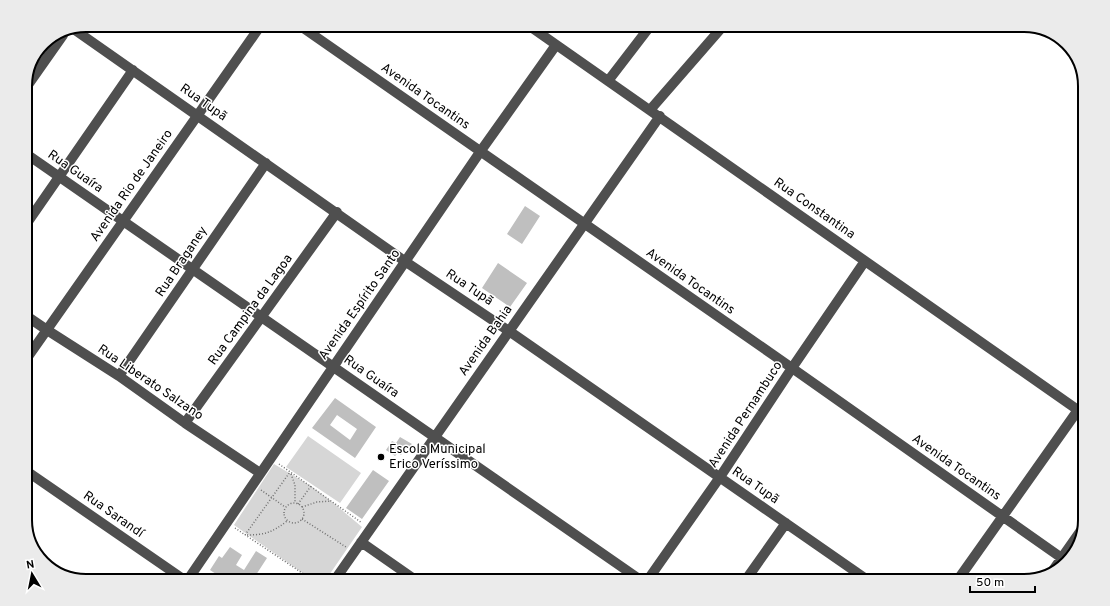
<svg xmlns="http://www.w3.org/2000/svg" width="1110" height="606" font-family="Overpass,sans-serif">
<style>
.green{fill:#d6d6d6}
.building{fill:#bfbfbf;fill-rule:evenodd}
.lines{fill:none;stroke-linecap:round;stroke-linejoin:round}
.path{stroke:#717171;stroke-width:1.5;stroke-dasharray:1 2;stroke-linecap:butt}
.minor{stroke:#4f4f4f;stroke-width:10}
.poi-dot{fill:#000;stroke:#fff;stroke-width:1.5}
.labels{text-anchor:middle;dominant-baseline:central;stroke-width:3;stroke-linejoin:round;paint-order:stroke}
.street-label{font-size:13px;fill:#000;stroke:#fff}
.poi-label{font-size:13px;fill:#000;stroke:#fff;text-anchor:start}
.rim{fill:none;stroke:#000;stroke-width:2}
</style>
<rect width="100%" height="100%" fill="#fff"/>
<!-- green -->
<path class="green" d="M308 436 361 473 340 503 286 467Z
M274 464 311 486 331 501 362 527 325 581H314L234 525Z"/>
<!-- building -->
<path class="building" d="M525 206 540 216 522 244 507 234Z
M498 263 527 283 510 307 482 288Z
M335 398 376 427 355 458 312 428ZM337 415 357 429 350 440 330 425Z
M400 437 412 444 408 449 406 447 401 455 398 453 395 456 386 450 392 441 396 443Z
M373 470 389 481 362 519 346 508Z
M230 547 242 555 236 565 244 570 256 551 267 558 252 581H234L221 573 219 576 210 570 219 556 222 558Z"/>
<g class="lines">
<!-- path -->
<path class="path" d="M279 464 362 523
M291 474 295 485V503
M261 490 285 507
M284 513a10 10 0 1 1 20 0a10 10 0 1 1-20 0Z
M298 504 311 486
M302 507 317 502 331 501
M302 519 346 547
M235 528 314 581
M245 535 290 472
M247 535C265 535 273 532 287 521"/>
<!-- minor -->
<path class="minor" d="M299 25 792 368 1066 561
M528 25 1085 415
M75 30 406 262 509 331 869 581
M608 81 651 25
M25 89 63 35
M650 110 724 25
M25 153 642 581
M25 226 133 70
M25 315 47 330 119 376 185 423 260 473
M25 361 261 25
M119 376 266 163
M185 423 337 212
M25 470 186 581
M361 542 417 581
M1051 573 1084 526
M187 581 480 152 556 45
M334 581 660 116
M647 581 720 477 792 368 865 261
M745 581 786 523
M850 581 856 572
M957 581 1078 410"/>
</g>
<!-- markers -->
<circle class="poi-dot" cx="381" cy="457" r="4"/>
<g class="labels">
<!-- street labels -->
<g class="street-label">
<text transform="translate(425 97) rotate(35)">Avenida Tocantins</text>
<text transform="translate(203 103) rotate(35)">Rua Tupã</text>
<text transform="translate(75 172) rotate(35)">Rua Guaíra</text>
<text transform="translate(132 186) rotate(-55)">Avenida Rio de Janeiro</text>
<text transform="translate(814 209) rotate(35)">Rua Constantina</text>
<text transform="translate(182 262) rotate(-56)">Rua Braganey</text>
<text transform="translate(690 282) rotate(35)">Avenida Tocantins</text>
<text transform="translate(469 288) rotate(34)">Rua Tupã</text>
<text transform="translate(360 305) rotate(-55)">Avenida Espírito Santo</text>
<text transform="translate(251 310) rotate(-54)">Rua Campina da Lagoa</text>
<text transform="translate(486 341) rotate(-55)">Avenida Bahia</text>
<text transform="translate(371 377) rotate(35)">Rua Guaíra</text>
<text transform="translate(150 383) rotate(34)">Rua Liberato Salzano</text>
<text transform="translate(746 415) rotate(-57)">Avenida Pernambuco</text>
<text transform="translate(956 468) rotate(35)">Avenida Tocantins</text>
<text transform="translate(755 486) rotate(35)">Rua Tupã</text>
<text transform="translate(113 515) rotate(35)">Rua Sarandí</text>
</g>
<!-- poi labels -->
<g class="poi-label">
<text x="389" y="450">Escola Municipal<tspan x="389" dy="15">Erico Veríssimo</tspan></text>
</g>
</g>
<!-- crop -->
<path d="M0 0H1110V606H0ZM86 32H1024A54 54 0 0 1 1078 86V520A54 54 0 0 1 1024 574H86A54 54 0 0 1 32 520V86A54 54 0 0 1 86 32Z" fill="#ebebeb" fill-rule="evenodd"/>
<path class="rim" d="M86 32H1024A54 54 0 0 1 1078 86V520A54 54 0 0 1 1024 574H86A54 54 0 0 1 32 520V86A54 54 0 0 1 86 32Z"/>
<!-- north arrow -->
<g transform="translate(32 574) rotate(350)" stroke="#ffffff" stroke-width="3" paint-order="stroke">
<path d="M0-3L7 15L0 10L-7 15Z" fill="#000000"/>
<text y="-6" font-size="11" font-weight="bold" text-anchor="middle" fill="#000000">N</text>
</g>
<!-- scale -->
<path d="M970 586v6h65v-6" fill="none" stroke="#000000" stroke-width="2"/>
<text x="976" y="586" font-size="12" fill="#000000" stroke="#ffffff" stroke-width="3" paint-order="stroke">50 m</text>
</svg>
